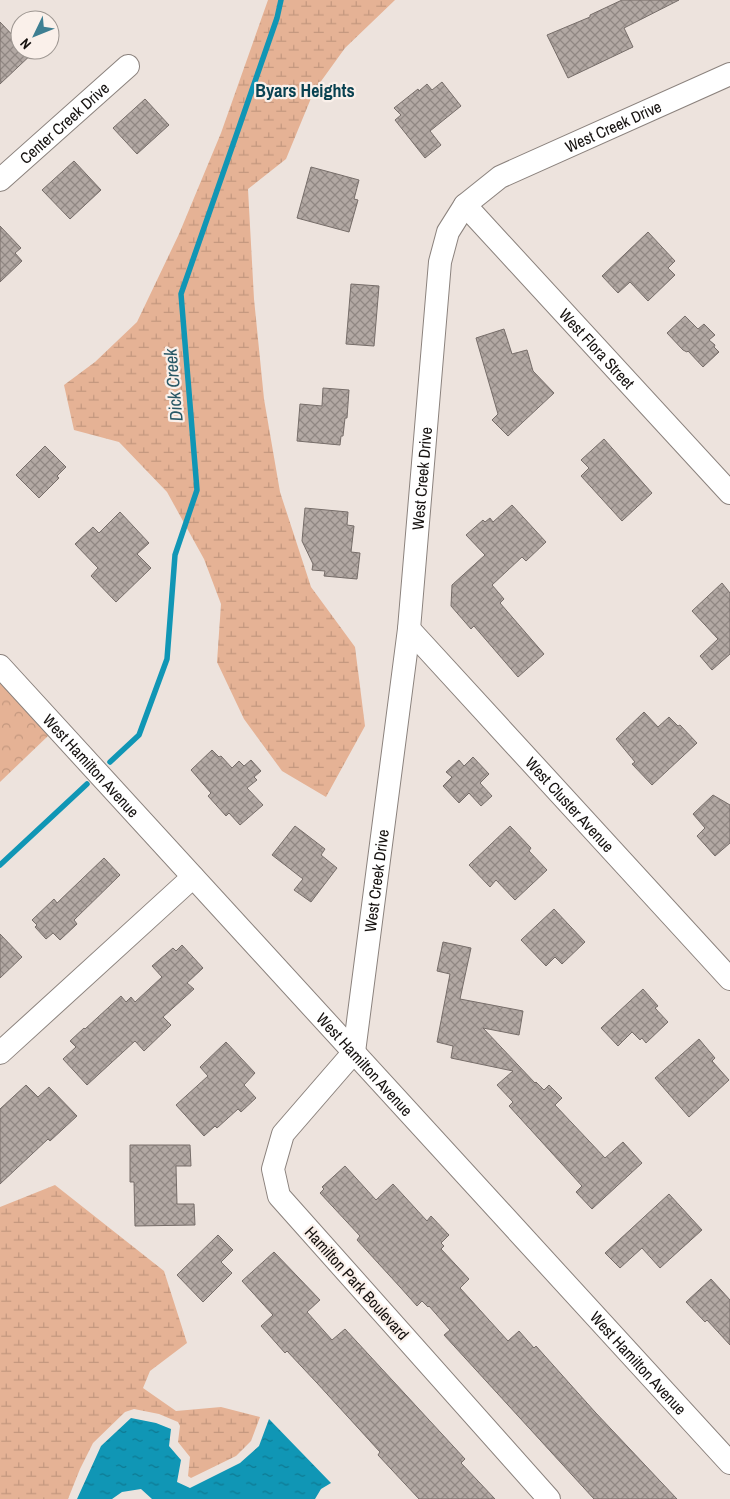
<svg xmlns="http://www.w3.org/2000/svg" width="730" height="1499" font-family="'Archivo Narrow',sans-serif">
<style>
.wetland{fill:url(#wetland-marsh)}
.park{fill:url(#park-crowns)}
.water{fill:url(#water-ripples)}
.lines{fill:none;stroke-linecap:round;stroke-linejoin:round}
.stream{stroke:#1096b5;stroke-width:5.5}
.building{fill:url(#building-cross-hatch);stroke:#766d69}
.minor-casing{stroke:#8b827d;stroke-width:24}
.minor{stroke:#fff;stroke-width:22}
.labels{text-anchor:middle;dominant-baseline:central;stroke-width:4.5;stroke-linejoin:round;paint-order:stroke}
.street-label{font-size:16px;fill:#15110f;stroke:#faf0ea}
.neighbourhood-label{font-size:18px;font-weight:bold;fill:#094251;stroke:#faf0ea}
.water-label{font-size:18px;font-style:italic;fill:#285866;stroke:#faf0ea}
</style>
<defs>
<pattern id="wetland-marsh" width="20" height="14" patternUnits="userSpaceOnUse" patternTransform="scale(1.25)"><rect width="20" height="14" fill="#e5b295"/><path d="M1 5h8M5 5V1M11 12h8M15 12V8" fill="none" stroke="#c4987f"/></pattern>
<pattern id="park-crowns" width="20" height="18" patternUnits="userSpaceOnUse" patternTransform="scale(1.25)"><rect width="20" height="18" fill="#e5b295"/><path d="M2 6a3 3 0 1 1 6 0M12 15a3 3 0 1 1 6 0" fill="none" stroke="#c4987f"/></pattern>
<pattern id="water-ripples" width="26" height="14" patternUnits="userSpaceOnUse" patternTransform="scale(1.25)"><rect width="26" height="14" fill="#1096b5"/><path d="M2 4q2-2 4 0t4 0M15 11q2-2 4 0t4 0" fill="none" stroke="#0e7992"/></pattern>
<pattern id="building-cross-hatch" width="8" height="8" patternUnits="userSpaceOnUse" patternTransform="scale(1.25)"><rect width="8" height="8" fill="#b2a8a3"/><path d="M0 0l8 8M0 8l8-8" fill="none" stroke="#908783"/></pattern>
</defs>
<rect width="100%" height="100%" fill="#ede3dd"/>
<!-- wetland -->
<path class="wetland" d="M268 0H395L345 48 314 91 286 159 248 189 254 299 264 399 280 492 311 587 355 647 365 726 326 797 282 771 244 719 217 662 221 604 204 559 167 492 119 442 74 430 64 385 95 362 137 322 179 234 221 133Z
M55 1185 164 1271 187 1343 150 1371 143 1388 176 1411 221 1407 260 1417 251 1441 236 1456 191 1478 188 1476 190 1457 178 1442 180 1426 178 1422 159 1414 134 1409 125 1412 93 1443 80 1469 68 1499H0V1207Z"/>
<!-- park -->
<path class="park" d="M0 682 49 735 0 782Z"/>
<!-- water -->
<path class="water" d="M131 1418 156 1423 171 1429 169 1446 181 1460 177 1482 190 1488 240 1463 259 1446 269 1419 331 1483 321 1489 315 1499H152L141 1489 122 1492 112 1499H77L101 1446Z"/>
<g class="lines">
<!-- stream -->
<path class="stream" d="M110 762 139 735 167 659 175 555 197 490 181 294 277 18 281 0
M0 865 87 784"/>
</g>
<!-- building -->
<path class="building" d="M622 0H679L624 28 633 47 568 78 547 35 590 17V15Z
M0 22 20 43V50H36L0 84Z
M442 82 461 106 430 131 441 145 425 158 395 120 401 115 394 108 418 89 419 91 427 84 432 90Z
M145 99 169 125 137 154 113 128Z
M74 161 101 190 70 219 42 190Z
M311 167 359 180 354 199 358 200 349 232 297 218Z
M0 226 21 248 15 253 22 261 0 282Z
M648 232 675 261 668 268 675 275 648 301 630 282 618 293 602 276Z
M351 284 379 286 374 346 346 344Z
M685 316 698 329 704 324 715 335 709 340 715 345 714 347 719 352 703 367 688 351 687 352 683 350 667 333Z
M504 329 512 354 527 350 533 371 554 393 508 436 492 420 498 414 476 338Z
M323 388 349 390 347 418H345L343 436H341L340 445 297 441 300 404 322 406Z
M604 439 652 493 622 521 581 476 589 468 581 460Z
M45 446 66 467 57 476 59 478 39 498 16 475Z
M512 505 546 542 526 561 522 557 492 585 504 599 500 603 544 654 518 677 474 626 471 629 451 606 452 585 485 555 466 535 483 520 485 522 490 518 493 522Z
M305 508 348 512 347 525 354 526 351 552 360 553 357 579 324 576 325 571 312 570 313 564 302 541Z
M120 512 149 543 137 554 151 568 116 602 91 576 98 568 75 544 93 527 99 533Z
M722 583 730 593V654L712 670 700 656 718 639 692 611Z
M644 712 658 727 669 717 678 726 680 725 697 743 652 785 632 764 635 762 616 739Z
M212 750 219 757 221 756 232 768 239 761 244 766 251 760 261 771 254 777 257 780 247 788 263 805 240 825 229 813 226 816 208 796 211 793 191 770Z
M473 757 489 774 480 783 492 796 481 806 469 793 459 803 443 786 452 777 446 772 459 760 464 766Z
M713 795 730 805V843L715 856 697 836 705 828 693 814Z
M295 826 325 849 321 855 337 868 311 902 294 890 303 879 272 855Z
M510 826 531 848 529 851 547 870 515 900 496 880 490 887 469 865Z
M104 858 120 875 74 920 77 924 60 940 53 933 46 939 35 927 37 925 32 920 54 899 57 903Z
M554 909 585 942 562 964 555 957 546 966 521 940Z
M0 934 22 957 0 978Z
M443 942 471 948 460 999 523 1011 519 1035 483 1028 535 1083 536 1082 544 1090 549 1085 562 1098 555 1105 605 1158 623 1142 642 1163 592 1209 576 1192 582 1186 509 1106 513 1102 497 1085 513 1071 451 1058 453 1046 437 1042 450 974 437 971Z
M182 945 203 968 187 983 194 989 163 1017 171 1025 144 1051 135 1041 87 1085 63 1059 76 1047 70 1041 84 1028 85 1029 121 996 126 1002 131 997 135 1002 162 977 152 966 173 948 176 951Z
M643 989 658 1006 655 1008 668 1022 646 1043 642 1038 640 1040 632 1032 618 1046 601 1028Z
M699 1039 715 1058 712 1061 729 1080 689 1117 655 1078Z
M226 1042 255 1073 244 1085 256 1098 241 1112 238 1109 217 1128 215 1126 204 1136 176 1105 208 1076 200 1067Z
M26 1085 38 1097 49 1087 77 1116 50 1141 48 1139 0 1184V1109Z
M130 1145H190L191 1166H176L177 1204H194L195 1225 135 1226 134 1182H130Z
M345 1166 376 1200 393 1184 427 1221 431 1216 449 1235 441 1243 444 1246 441 1249 469 1279 460 1288 508 1341 519 1331 534 1348 536 1346 595 1412 677 1499H594L444 1335 450 1330 429 1306 428 1307 422 1301 417 1306 400 1287 357 1240 360 1236 320 1193 324 1189 322 1187Z
M669 1194 702 1230 660 1268 642 1248 620 1268 605 1253Z
M218 1235 233 1250 221 1262 232 1273 203 1302 177 1275Z
M274 1252 320 1300 307 1312 332 1340 345 1329 465 1459 461 1463 495 1499H419L378 1455 380 1452 317 1383 287 1351 285 1353 261 1326 273 1315 242 1281Z
M711 1279 730 1300V1345L707 1320 705 1322 686 1302Z"/>
<g class="lines">
<defs>
<g id="minor">
<path id="s1" d="M0 180 128 66"/>
<path id="s2" d="M465 205 730 493"/>
<path id="s3" d="M409 629 730 979"/>
<path id="s4" d="M0 666 730 1463"/>
<path d="M0 1053 193 877"/>
<path id="s5" d="M549 1499 279 1196 273 1169 283 1134 354 1052 409 629 440 262 448 232 465 205 500 177 730 74"/>
</g>
</defs>
<!-- minor casing -->
<use href="#minor" class="minor-casing"/>
<!-- minor -->
<use href="#minor" class="minor"/>
</g>
<g class="labels">
<!-- street labels -->
<g class="street-label">
<text stroke="none"><textPath href="#s1" startOffset="86">Center Creek Drive</textPath></text>
<text stroke="none"><textPath href="#s5" startOffset="1605">West Creek Drive</textPath></text>
<text stroke="none"><textPath href="#s2" startOffset="195">West Flora Street</textPath></text>
<text stroke="none"><textPath href="#s5" startOffset="1156">West Creek Drive</textPath></text>
<text stroke="none"><textPath href="#s4" startOffset="135">West Hamilton Avenue</textPath></text>
<text stroke="none"><textPath href="#s3" startOffset="238">West Cluster Avenue</textPath></text>
<text stroke="none"><textPath href="#s5" startOffset="751">West Creek Drive</textPath></text>
<text stroke="none"><textPath href="#s4" startOffset="540">West Hamilton Avenue</textPath></text>
<text transform="translate(357 1283) rotate(48)">Hamilton Park Boulevard</text>
<text stroke="none"><textPath href="#s4" startOffset="945">West Hamilton Avenue</textPath></text>
</g>
<!-- neighbourhood labels -->
<g class="neighbourhood-label">
<text x="305" y="90">Byars Heights</text>
</g>
<!-- water labels -->
<g class="water-label">
<text transform="translate(173 385) rotate(-95)">Dick Creek</text>
</g>
</g>
<!-- north arrow -->
<g transform="translate(35 35) rotate(227)"><circle r="24" fill="#faf0ea" stroke="#9e9792"/>
<path d="M0-4L9 19L0 12L-9 19Z" fill="#3e7f92"/>
<text y="-8" font-size="14" font-weight="bold" text-anchor="middle" fill="#15110f">N</text>
</g>
</svg>
